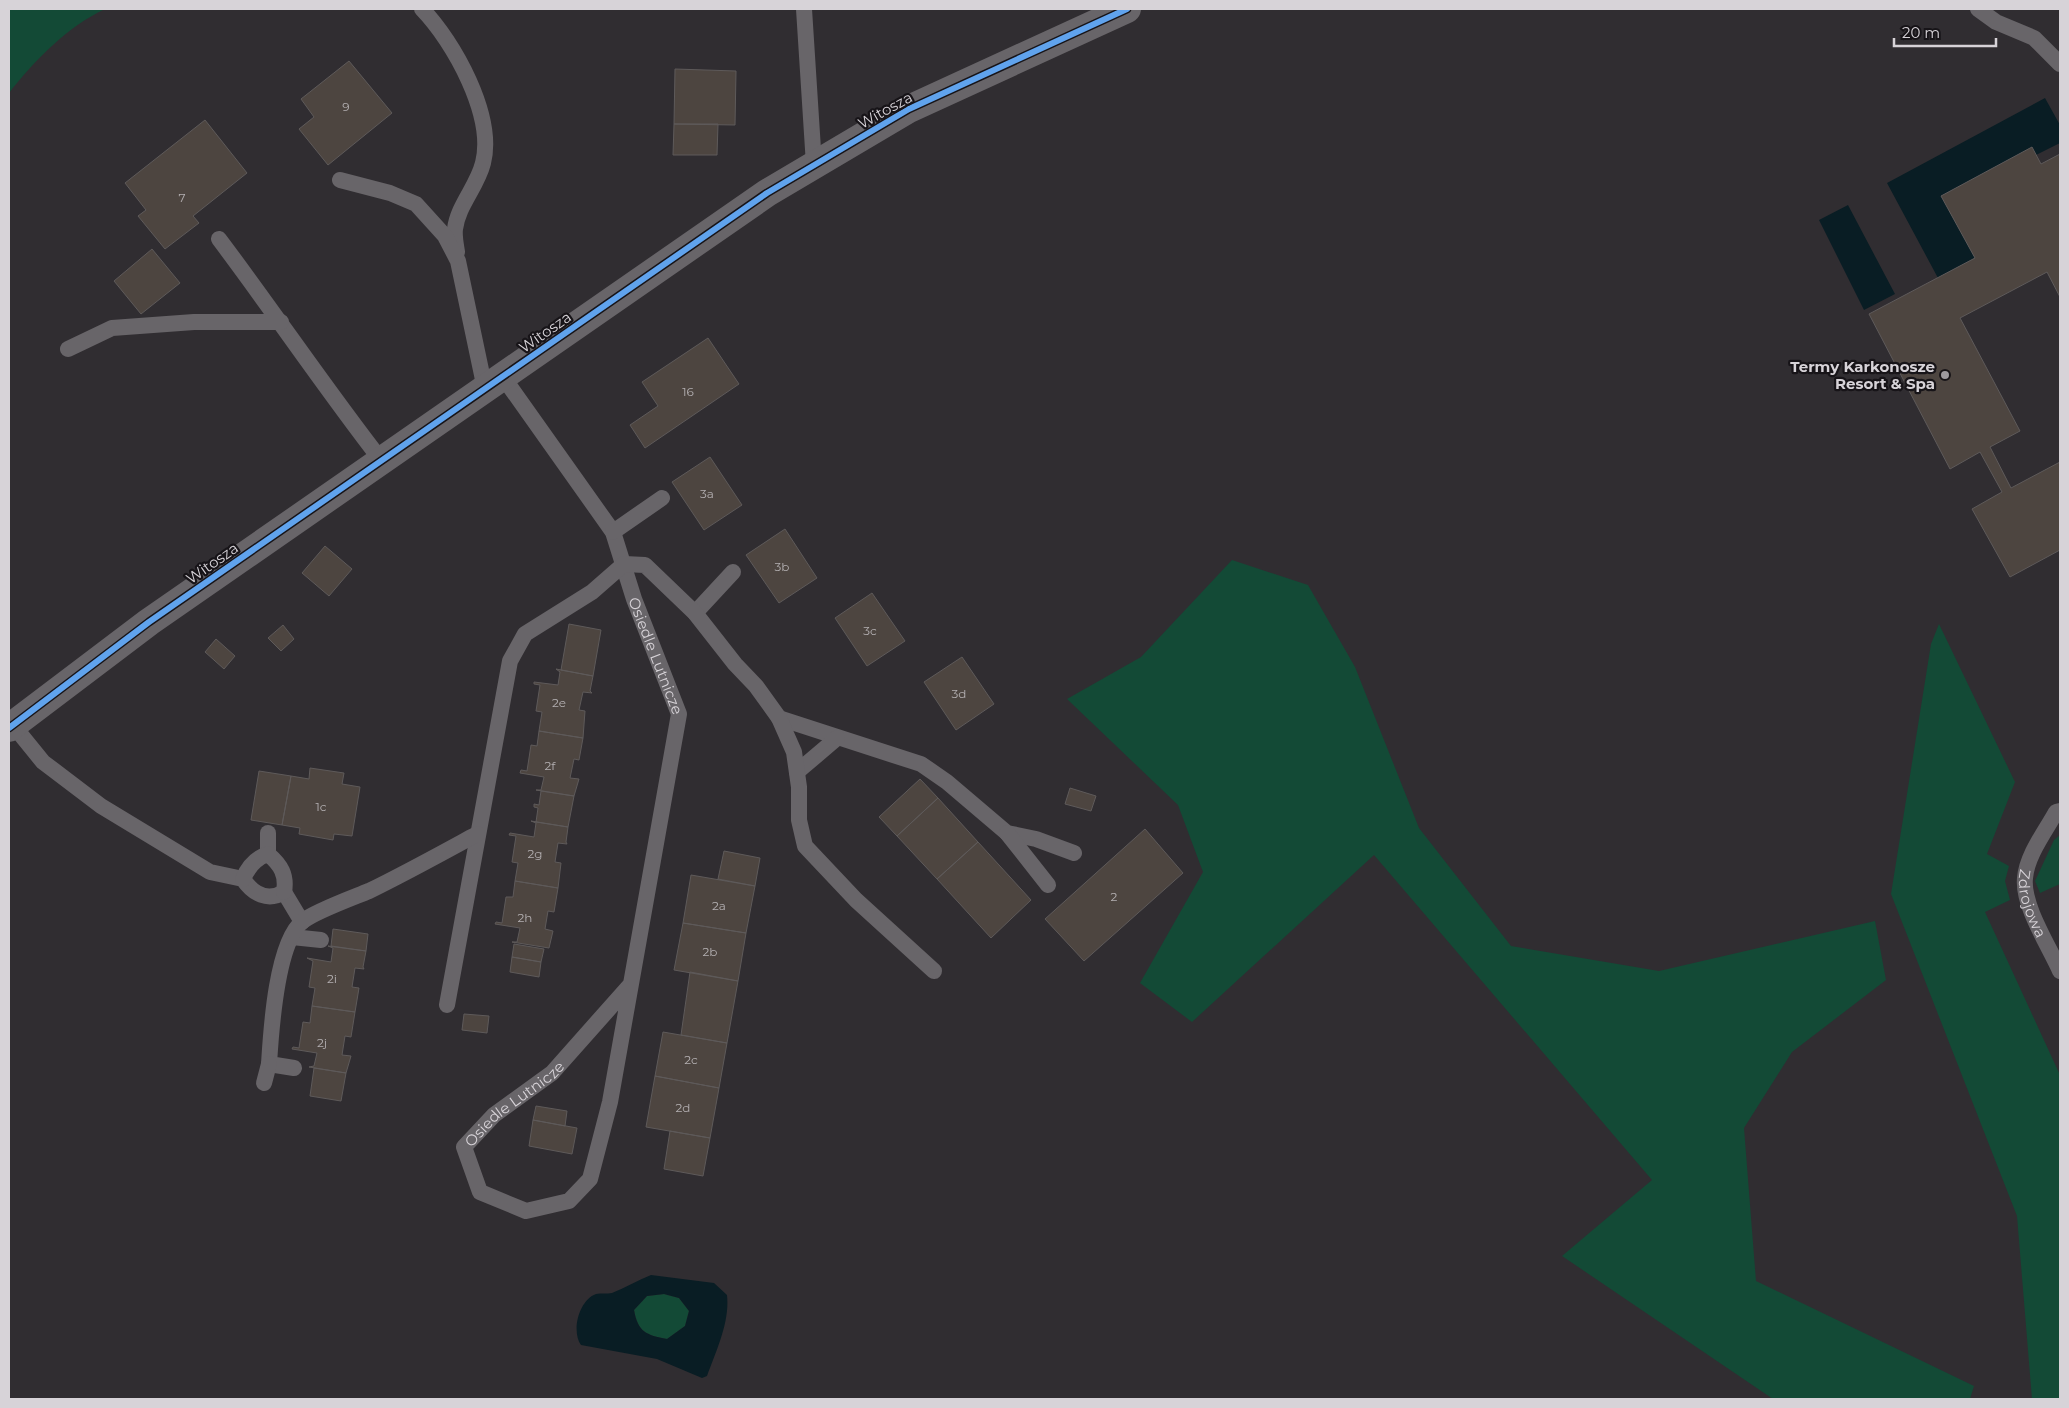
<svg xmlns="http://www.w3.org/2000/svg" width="2069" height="1408" font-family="Montserrat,sans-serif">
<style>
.green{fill:#134a36}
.water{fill:#091d24;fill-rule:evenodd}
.building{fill:#4d4540;stroke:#5e5a5a}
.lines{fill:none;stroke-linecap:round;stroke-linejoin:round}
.service{stroke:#686569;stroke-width:16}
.tertiary{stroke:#686569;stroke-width:28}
.cycleway-casing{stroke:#171418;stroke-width:9}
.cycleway{stroke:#60a3ed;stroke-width:6}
.poi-dot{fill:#9d999e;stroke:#171418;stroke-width:2}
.labels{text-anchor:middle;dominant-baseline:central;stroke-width:4.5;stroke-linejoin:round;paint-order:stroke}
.number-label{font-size:12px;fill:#b4b0b2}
.street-label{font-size:15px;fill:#d7d3d8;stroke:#171418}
.poi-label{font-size:15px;font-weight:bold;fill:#d7d3d8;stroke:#171418;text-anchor:end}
</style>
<rect width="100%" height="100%" fill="#302d31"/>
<!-- green -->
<path class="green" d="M9 9H105C67 27 35 60 9 93Z
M1232 560 1308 585 1355 667 1419 828 1511 946 1659 971 1875 921 1886 980 1792 1052 1744 1128 1756 1281 1974 1386 1970 1399H1773L1562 1256 1652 1180 1374 855 1192 1022 1140 983 1203 872 1178 805 1067 699 1141 657Z
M1939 624 2015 782 1987 854 2009 866 2005 881 2010 900 1985 912 2060 1075V1399H2032L2017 1216 1891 894 1931 644Z
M2060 835V884L2040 893 2035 881 2054 840Z
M664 1294 679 1298 689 1311 685 1326 667 1339C646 1335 638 1332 634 1310L647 1296Z"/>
<!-- water -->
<path class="water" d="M2045 98 2060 125V143L2036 155 2032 148 1941 196 1975 258 1938 278 1887 183Z
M1848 205 1895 294 1864 310 1819 220Z
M651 1275 714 1283 727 1295C730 1322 716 1351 707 1376L702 1378 657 1359 581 1345C571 1331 579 1300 596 1294 601 1293 607 1294 612 1293 625 1288 638 1280 651 1275ZM664 1294 679 1298 689 1311 685 1326 667 1339C646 1335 638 1332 634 1310L647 1296Z"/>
<!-- building -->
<path class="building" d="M349 61 392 113 328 165 299 129 314 117 301 99Z
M675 69 736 71 735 125 674 124Z
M205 120 247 173 193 216 199 223 165 249 138 216 146 210 125 183Z
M674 124H718L717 155H673Z
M2032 147 2041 164 2060 154V297L2047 272 1960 318 2020 431 1990 447 2011 488 2060 462V550L2010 577 1972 509 2002 492 1980 452 1950 469 1869 314 1975 258 1941 196Z
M152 249 180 283 141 314 114 281Z
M708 338 739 384 645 448 630 425 658 406 642 382Z
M710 457 742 505 704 530 672 482Z
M785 529 817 578 779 603 746 555Z
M325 546 352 569 329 596 302 573Z
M872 593 905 641 867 666 835 618Z
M569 624 601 630 593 676 561 670Z
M283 625 294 639 281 651 268 638Z
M216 639 235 656 224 669 205 652Z
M962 657 994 704 956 730 924 682Z
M556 669 593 676 590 691 592 693 583 692 579 710 585 711 583 738 539 731 542 712 536 711 540 685 534 684V682L558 685 560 672Z
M539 731 583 738 579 760 574 759 570 778 579 779 574 796 536 790H541L544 777 520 773 521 770 527 771 531 745 537 746Z
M310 768 344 773 342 784 360 787 352 836 334 834 333 840 299 834 300 828 282 825 291 776 309 779Z
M259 771 291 776 282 825 251 820Z
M920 779 938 798 897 836 879 817Z
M1070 788 1096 796 1091 811 1065 804Z
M541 791 574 796 568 827 536 822 538 808 534 807V804L539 805Z
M938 798 978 842 937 879 897 836Z
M531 821 568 827 566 842 567 844 558 843 555 862 561 863 558 888 515 881 518 863 512 862 516 836 509 835 510 833 534 837 536 823Z
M1145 829 1183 873 1084 961 1045 919Z
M978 842 1031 900 991 938 937 879Z
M724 851 760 858 755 886 718 879Z
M691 875 755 886 746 933 683 923Z
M515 881 558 888 554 912 548 911 545 929 553 931 549 948 512 942H517L520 928 495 924 496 922 502 923 506 897H513Z
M683 923 746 933 738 981 674 970Z
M333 929 368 934 366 951 331 946Z
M514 944 544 949 541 962 512 957Z
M328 946 366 951 363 967 364 969 355 968 352 987 359 988 355 1012 312 1006 315 988 309 987 313 961 307 958 331 962 333 948Z
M512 957 541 962 539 977 510 972Z
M690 972 738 981 727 1043 681 1035Z
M312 1006 355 1012 351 1037 345 1036 342 1055 351 1056 346 1073 309 1067 314 1066 317 1053 292 1049 293 1047 299 1048 303 1022 310 1023Z
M464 1014 489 1016 487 1033 462 1030Z
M663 1032 727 1043 719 1088 655 1076Z
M314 1068 346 1073 341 1101 310 1096Z
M655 1076 719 1088 710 1138 646 1127Z
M536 1106 567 1111 565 1126 533 1120Z
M533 1120 577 1128 572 1154 529 1146Z
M670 1131 710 1138 703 1176 664 1169Z"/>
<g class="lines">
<!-- service -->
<g class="service">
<path d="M422 9C454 42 495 116 483 163 477 187 458 205 455 229 454 236 456 245 457 252"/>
<path d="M804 9 814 165"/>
<path d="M1978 9 1996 22 2034 38 2060 64"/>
<path d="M340 180 390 193 416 204 445 236 458 261 485 389"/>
<path d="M219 239C274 312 325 388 381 460"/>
<path d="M68 349 112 328 194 322H281"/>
<path id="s1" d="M503 377 613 532 634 599 679 714 610 1102 590 1179 569 1201 526 1211 480 1192 464 1147 494 1115 552 1073 631 984"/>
<path d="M613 532 662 498"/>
<path d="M695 613 733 572"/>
<path d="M779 718 921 764 947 782 1007 833 1036 839 1074 853"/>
<path d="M13 725 43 762 101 806 210 872 243 879C253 894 268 902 284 892L302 922"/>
<path d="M797 772 837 738"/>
<path id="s2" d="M2060 811 2056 812C2045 832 2027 855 2025 878 2022 905 2049 946 2060 971"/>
<path d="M1007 833 1048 885"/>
<path d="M268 854V833"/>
<path d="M243 879C248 867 256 858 268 854 281 865 287 875 284 892"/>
<path d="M292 937 321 940"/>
<path d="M447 1005 510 661 525 634 592 592 624 564 645 565 695 613 735 664 756 686 779 718 794 752 799 787V820L805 846 856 900 934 971"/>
<path d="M294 1068 269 1064C271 1032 276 942 303 921 316 911 352 898 369 891 406 873 442 853 477 834"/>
<path d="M264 1083 269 1064"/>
</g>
<!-- tertiary -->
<path class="tertiary" d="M9 728 149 622 767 193 909 109 1127 9"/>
<defs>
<path id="cycleway" d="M9 728 149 622 767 193 909 109 1127 9"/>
</defs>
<!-- cycleway casing -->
<use href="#cycleway" class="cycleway-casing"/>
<!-- cycleway -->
<use href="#cycleway" class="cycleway"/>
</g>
<!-- markers -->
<circle class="poi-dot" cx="1945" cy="375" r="5"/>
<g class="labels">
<!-- number labels -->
<g class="number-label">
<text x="346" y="106">9</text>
<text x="182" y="197">7</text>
<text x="688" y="391">16</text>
<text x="707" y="493">3a</text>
<text x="782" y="566">3b</text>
<text x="870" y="630">3c</text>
<text x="959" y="693">3d</text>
<text x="559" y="702">2e</text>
<text x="550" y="765">2f</text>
<text x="321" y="806">1c</text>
<text x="535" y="853">2g</text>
<text x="1114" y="896">2</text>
<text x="719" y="905">2a</text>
<text x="525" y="917">2h</text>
<text x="710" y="951">2b</text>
<text x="332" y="978">2i</text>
<text x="322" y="1042">2j</text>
<text x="691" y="1059">2c</text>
<text x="683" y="1107">2d</text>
</g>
<!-- street labels -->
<g class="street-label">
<text transform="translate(885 110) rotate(-29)">Witosza</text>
<text transform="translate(545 332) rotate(-35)">Witosza</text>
<text transform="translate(212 563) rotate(-35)">Witosza</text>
<text stroke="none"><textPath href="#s1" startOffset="321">Osiedle Lutnicze</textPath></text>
<text stroke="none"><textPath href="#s2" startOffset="104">Zdrojowa</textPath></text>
<text stroke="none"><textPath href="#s1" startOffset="1096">Osiedle Lutnicze</textPath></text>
</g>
<!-- poi labels -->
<g class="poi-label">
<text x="1935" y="366">Termy Karkonosze<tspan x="1935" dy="17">Resort &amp; Spa</tspan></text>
</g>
</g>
<!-- border -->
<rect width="2069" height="1408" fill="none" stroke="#d7d3d8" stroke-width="20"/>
<!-- scale -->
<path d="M1894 38v8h102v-8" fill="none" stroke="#d7d3d8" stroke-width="2.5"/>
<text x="1902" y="38" font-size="15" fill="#d7d3d8" stroke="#171418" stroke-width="4" paint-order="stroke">20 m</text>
</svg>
